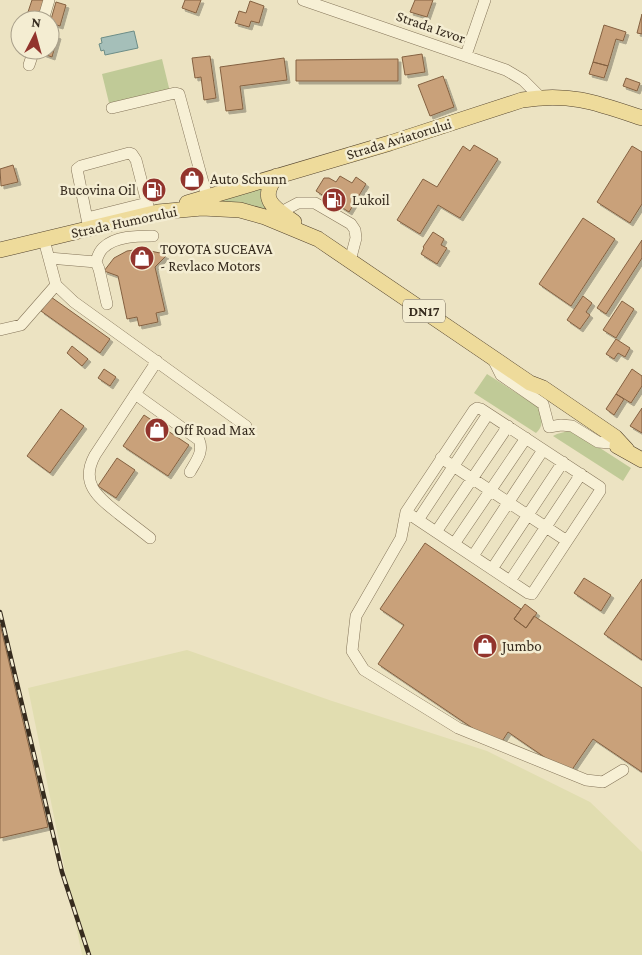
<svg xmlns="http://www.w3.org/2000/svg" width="642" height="955" font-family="'Crimson Pro',serif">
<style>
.farmland{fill:#e1ddb0}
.green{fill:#c0ca97}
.water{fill:#a5bfb9;stroke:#6c8d87}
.building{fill:#c9a17a;stroke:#846141;filter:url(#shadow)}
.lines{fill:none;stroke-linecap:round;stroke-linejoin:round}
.minor-casing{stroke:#85755a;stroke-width:12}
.major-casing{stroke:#53432e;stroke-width:16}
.minor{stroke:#f7f0d5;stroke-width:11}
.major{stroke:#eedb9b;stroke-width:15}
.rail-casing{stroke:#362b1e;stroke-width:4.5}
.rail{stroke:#f4edd2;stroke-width:2.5;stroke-dasharray:8;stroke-linecap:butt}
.labels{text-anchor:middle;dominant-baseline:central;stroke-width:5;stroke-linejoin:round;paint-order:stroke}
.shield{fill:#f4edd2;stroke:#6f6554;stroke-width:1}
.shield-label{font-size:14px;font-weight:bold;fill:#362b1e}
.street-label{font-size:15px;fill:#362b1e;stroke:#f4edd2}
.poi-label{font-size:15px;fill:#362b1e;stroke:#f4edd2;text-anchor:start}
</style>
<defs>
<filter id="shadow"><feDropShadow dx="3" dy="3" stdDeviation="0" flood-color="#0004"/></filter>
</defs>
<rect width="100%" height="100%" fill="#ece3c2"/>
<!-- farmland -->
<path class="farmland" d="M187 650 332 701 487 751 590 802 642 852V955H82L28 688Z"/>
<!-- green -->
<path class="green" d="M162 59 170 92 110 107 102 74Z
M265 183 260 194 263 205 267 210 204 204Z
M487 374 540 408C542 418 544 426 536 433L474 393Z
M572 430 631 468 623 481 553 436 557 434Z"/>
<!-- water -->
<path class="water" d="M134 31 138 48 105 55 104 50 101 51 99 44 102 43 101 38Z"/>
<!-- building -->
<path class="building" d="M32 0H44L38 18 27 15Z
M185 0H201L196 13 182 8Z
M415 0H433L427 17 410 12Z
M250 1 264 6 259 23 251 21 249 27 235 23 239 11 246 13Z
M56 2 66 5 60 26 50 23Z
M642 14V34L637 33Z
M604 25 626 32 623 41 616 39 608 66 593 62Z
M50 33 58 36 52 57 41 53 42 50H50Z
M422 54 425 72 405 75 402 57Z
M210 56 216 98 204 100 201 77 195 78 192 58Z
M284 58 287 80 240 86 243 109 226 111 220 67Z
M398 59V81H296V60Z
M593 62 608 66 604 78 589 74Z
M443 76 454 107 430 116 418 85Z
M626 78 640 83 637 91 623 86Z
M474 145 498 159 460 218 438 205 420 234 397 220 423 179 437 187 463 146 470 151Z
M632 146 642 152V204L630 223 597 202Z
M13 165 18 182 1 186 0 169Z
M340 176 352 183 356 177 366 184 349 212 316 191 324 178H329L336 182Z
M583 218 615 239 571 306 539 284Z
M433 232 444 239 441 245 447 248 437 264 421 254 424 248 423 247Z
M642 240V258L606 314 597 308Z
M141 249 160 253 166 256 155 267 165 311 156 313 158 322 139 326 137 317 127 319 118 276 104 271 114 258 127 251Z
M583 296 592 303 586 312 590 315 580 329 567 320Z
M51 297 110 339 100 353 41 311Z
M622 301 634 309 616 338 603 330Z
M616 339 630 348 625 357 618 353 614 359 606 354Z
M72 346 88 359 82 366 67 353Z
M104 369 116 377 110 386 98 378Z
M632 369 642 376V386L631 403 616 394Z
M616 394 624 399 614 415 606 409Z
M642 408V433L630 426Z
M61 409 84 426 50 473 27 456Z
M144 415 189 445 168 476 123 446Z
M117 458 135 470 116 498 98 486Z
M425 543 521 609 514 619 526 628 534 616 642 688V772L593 739 569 774 508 732 499 746 378 664 404 625 380 609Z
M584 578 611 595 601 611 574 593Z
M642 579V660L604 634Z
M525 604 537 613 526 628 514 619Z
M0 624 48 827 0 838Z"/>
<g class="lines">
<defs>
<path id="minor" d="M303 0 506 70 523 80 540 97
M43 20 49 0
M466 55 485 0
M29 65 34 50
M112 108 175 93 179 94 207 197
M281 212 298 203H315L351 224 355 230 356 238 350 261
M87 218 147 203
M89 229 77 169 81 166 129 153 132 154 136 160 150 214
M44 240 56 285 74 302 246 426
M49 258 96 262
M107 304 99 269 96 262C97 258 99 252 103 248 115 236 137 236 153 236
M0 330 21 325 56 285
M493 359 501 375 543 404 549 427 561 425 572 426 598 442 610 443
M135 394 199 440C204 452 196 461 190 472
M441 458 567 541
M406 512 528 593 532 594 600 491V487L481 409 477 408 474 410 406 512 401 538 356 616 352 651 364 670 458 728 586 780 603 782 623 770
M418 520 488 414
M436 532 508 426
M150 538C140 530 129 522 119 514 99 498 79 484 95 455L157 361
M454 544 526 438
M473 556 543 450
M492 569 563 462
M510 581 581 474"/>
<path id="major" d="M277 176C257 200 275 208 294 222
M187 203 390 143 522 100C570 92 598 103 642 118
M0 250 158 212 202 208 240 210 265 217 318 239 530 383 543 388 615 437 627 450
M617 446 642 460"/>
</defs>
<!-- minor casing -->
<use href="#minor" class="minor-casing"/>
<!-- major casing -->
<use href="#major" class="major-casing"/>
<!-- minor -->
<use href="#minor" class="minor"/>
<!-- major -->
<use href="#major" class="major"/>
<defs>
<path id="rail" d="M0 612 62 872 89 955"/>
</defs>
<!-- rail casing -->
<use href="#rail" class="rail-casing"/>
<!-- rail -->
<use href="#rail" class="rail"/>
</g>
<!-- icons -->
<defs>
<symbol id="shop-disc" viewBox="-11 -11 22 22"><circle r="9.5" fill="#92342d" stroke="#f4edd2"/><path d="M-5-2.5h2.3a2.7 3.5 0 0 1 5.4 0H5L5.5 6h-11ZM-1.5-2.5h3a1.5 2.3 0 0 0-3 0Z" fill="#fff"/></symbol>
<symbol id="fuel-disc" viewBox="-11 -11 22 22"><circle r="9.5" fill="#92342d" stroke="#f4edd2"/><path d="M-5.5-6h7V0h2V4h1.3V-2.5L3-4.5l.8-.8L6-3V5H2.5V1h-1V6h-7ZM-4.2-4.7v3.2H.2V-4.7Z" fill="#fff"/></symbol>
</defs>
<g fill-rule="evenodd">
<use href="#shop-disc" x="178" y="165" width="28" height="28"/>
<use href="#fuel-disc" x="140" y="176" width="28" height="28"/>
<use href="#fuel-disc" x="320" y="186" width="28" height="28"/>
<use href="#shop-disc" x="128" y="244" width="28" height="28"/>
<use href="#shop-disc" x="143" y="416" width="28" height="28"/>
<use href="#shop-disc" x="471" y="632" width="28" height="28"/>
</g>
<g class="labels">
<!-- shield labels -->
<rect class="shield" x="403" y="299.5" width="42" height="23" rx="4"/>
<g class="shield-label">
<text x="424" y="311">DN17</text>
</g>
<!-- street labels -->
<g class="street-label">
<text transform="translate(431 27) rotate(19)">Strada Izvor</text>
<text transform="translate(399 139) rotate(-17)">Strada Aviatorului</text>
<text transform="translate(124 222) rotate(-12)">Strada Humorului</text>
</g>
<!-- poi labels -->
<g class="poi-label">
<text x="210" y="179">Auto Schunn</text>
<text x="136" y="190" text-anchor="end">Bucovina Oil</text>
<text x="352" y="200">Lukoil</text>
<text x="160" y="249">TOYOTA SUCEAVA<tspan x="160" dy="17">- Revlaco Motors</tspan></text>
<text x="174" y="430">Off Road Max</text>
<text x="502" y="646">Jumbo</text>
</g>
</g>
<!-- north arrow -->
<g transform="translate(35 35) rotate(6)"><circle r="24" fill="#f4edd2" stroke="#a89f8a"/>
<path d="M0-4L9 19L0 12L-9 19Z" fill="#92342d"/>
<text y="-8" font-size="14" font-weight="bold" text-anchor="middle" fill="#362b1e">N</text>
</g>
</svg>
